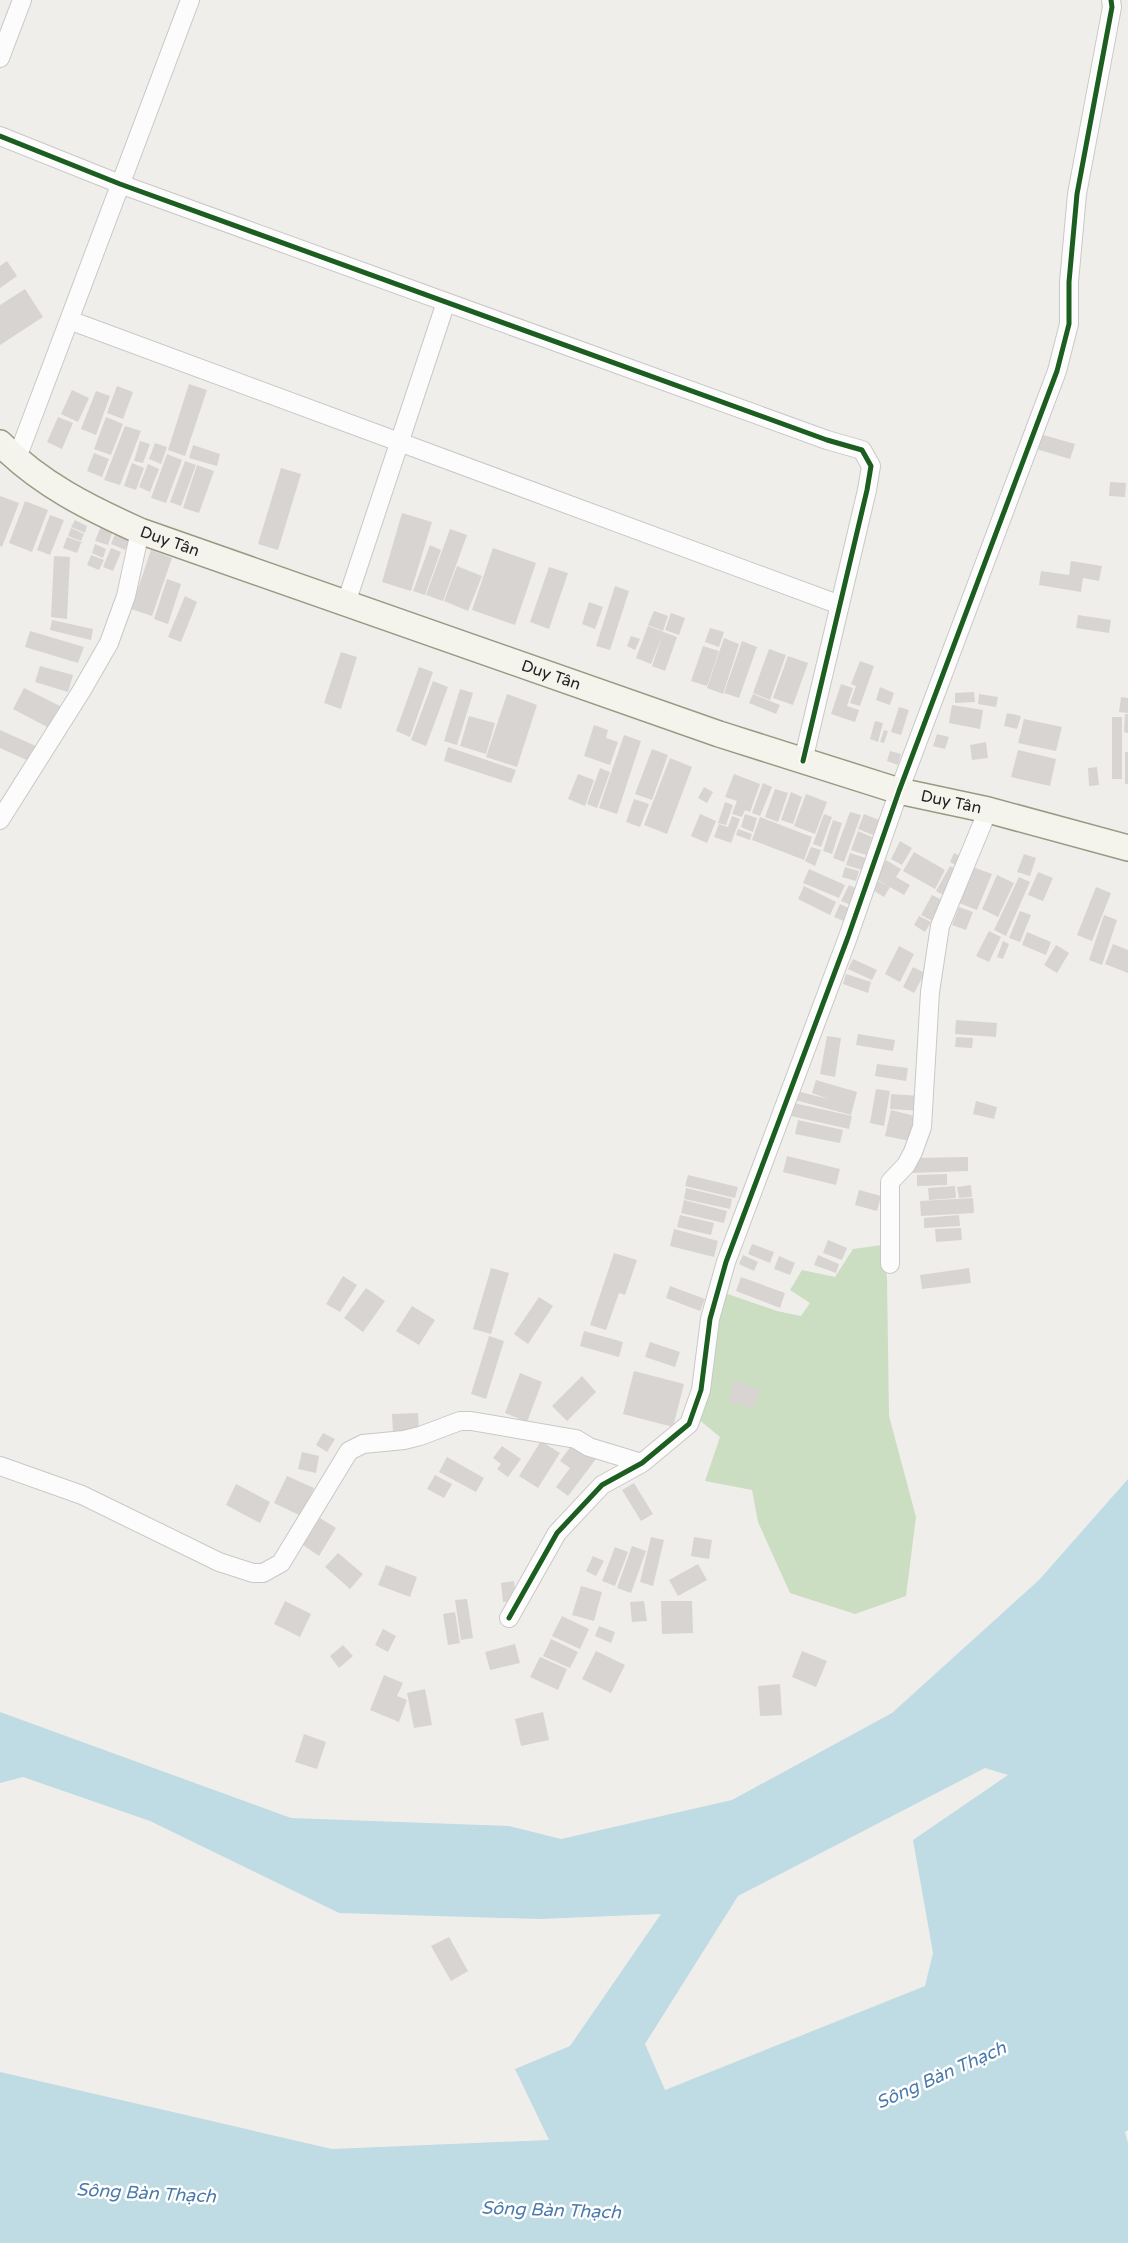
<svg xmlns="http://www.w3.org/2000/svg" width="1128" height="2243" font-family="'Varela Round',sans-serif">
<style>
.forest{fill:#cbdec1}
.water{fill:#bfdbe3;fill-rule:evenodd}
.building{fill:#d7d4d2}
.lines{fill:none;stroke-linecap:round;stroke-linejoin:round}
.street-casing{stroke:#c9c8c7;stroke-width:20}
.secondary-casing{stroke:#999a82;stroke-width:28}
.street{stroke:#fdfcfc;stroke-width:18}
.secondary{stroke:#f4f4ed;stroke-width:25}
.cycleway-casing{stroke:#fff;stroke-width:8}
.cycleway{stroke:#1b5e20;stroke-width:5}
.labels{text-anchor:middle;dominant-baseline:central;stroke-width:5;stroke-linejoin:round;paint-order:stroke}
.street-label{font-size:16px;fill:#222;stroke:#fff}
.water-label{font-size:18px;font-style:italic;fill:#4a7aab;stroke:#fff}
</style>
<rect width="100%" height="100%" fill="#f0eeeb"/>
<!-- forest -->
<path class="forest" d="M882 1245 887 1278 889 1416 916 1517 906 1596 855 1614 790 1593 758 1522 752 1490 705 1481 720 1437 697 1418 719 1291 777 1311 801 1316 810 1303 790 1290 802 1270 835 1277 853 1249Z"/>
<!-- water -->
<path class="water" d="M1128 1479V2130L1125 2132 1128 2143V2243H0V2072L332 2149 549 2140 515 2069 570 2046 661 1914 539 1919 339 1913 150 1821 23 1777 0 1783V1712L291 1818 509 1826 561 1839 732 1800 892 1713 1039 1580ZM985 1768 1008 1775 913 1840 933 1953 925 1986 665 2090 645 2044 738 1896Z"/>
<!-- building -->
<path class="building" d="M7 261 17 276 0 288V266Z
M25 289 43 317 0 345V305Z
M189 384 207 390 185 456 168 450Z
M117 386 133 392 123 419 107 413Z
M72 390 89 398 78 422 61 414Z
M96 391 110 396 96 435 81 429Z
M58 417 73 423 62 449 47 442Z
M106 417 123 424 111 455 94 449Z
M125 426 141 431 120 485 104 480Z
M1040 434 1075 444 1070 459 1036 449Z
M140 441 150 444 143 463 134 461Z
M155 443 167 447 161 464 149 459Z
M193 445 220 454 217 466 189 458Z
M94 453 109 459 102 477 87 471Z
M167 454 182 460 166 503 151 498Z
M185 461 196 465 181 506 170 502Z
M132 463 144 468 136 490 124 486Z
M148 464 159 469 150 492 139 487Z
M197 465 214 471 199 513 183 508Z
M281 468 301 474 278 550 258 544Z
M1110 482 1126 483 1125 497 1109 496Z
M0 496 19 503 2 547 0 546Z
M25 501 48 510 32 552 9 543Z
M402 513 432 522 411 591 382 582Z
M50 515 64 520 50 555 37 550Z
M75 520 87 526 85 533 71 527Z
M101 526 113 530 108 545 95 541Z
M71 528 84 534 81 541 68 536Z
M450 529 467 535 443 601 426 595Z
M115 534 129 540 125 550 111 544Z
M67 537 84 543H81L77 553 63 548Z
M95 544 106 549 103 558 92 553Z
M430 545 441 550 425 595 413 591Z
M111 548 121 552 113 571 103 567Z
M493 548 536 563 515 625 472 610Z
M151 550 172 558 152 616 131 609Z
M91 555 104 560 99 570 87 565Z
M54 556 70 557 67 619 51 617Z
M1071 561 1102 566 1099 581 1083 578 1081 592 1039 585 1041 571 1069 575Z
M457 566 482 576 468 611 444 601Z
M549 567 568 573 549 629 530 622Z
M167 579 181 584 168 624 154 619Z
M615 586 629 591 610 650 596 646Z
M185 596 197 602 181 642 168 637Z
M589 602 603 607 595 629 582 624Z
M654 611 668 616 663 631 648 625Z
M671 613 685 618 679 635 665 630Z
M1078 615 1111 620 1109 633 1076 628Z
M52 620 93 629 91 640 50 630Z
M648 626 677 637 665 671 652 666 663 634 651 664 636 658Z
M710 628 724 632 719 647 705 642Z
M30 631 84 647 78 663 25 647Z
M631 636 640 639 635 650 627 646Z
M724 638 739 644 723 694 707 688Z
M742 641 757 647 739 698 724 693Z
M703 646 719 651 707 686 691 681Z
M769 649 786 655 770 700 753 693Z
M341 652 357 657 341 709 324 703Z
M788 656 808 663 793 705 773 698Z
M860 661 874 666 860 706 850 703 856 686 851 684Z
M40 666 73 675 68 692 35 682Z
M419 667 433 672 410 737 396 731Z
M433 681 448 687 426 746 411 740Z
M841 684 853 688 847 706 859 710 855 722 831 714Z
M880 687 894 693 890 705 876 700Z
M24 688 62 707 51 729 13 709Z
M460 689 473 693 457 745 444 741Z
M974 692 975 702 955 703V693Z
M507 694 537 705 517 767 486 757Z
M753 694 780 705 776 714 749 703Z
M979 694 998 697 996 707 978 704Z
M1121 697 1128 698V713L1119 712Z
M952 705 983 710 980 729 949 723Z
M899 707 909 710 901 735 891 732Z
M1007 713 1021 716 1017 729 1004 726Z
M1125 714H1128V733L1124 732Z
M469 716 495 723 486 754 460 746Z
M1112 717H1122V779H1112Z
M1024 719 1062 727 1056 751 1018 743Z
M875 721 883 723 878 742 870 739Z
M594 725 608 730 606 738 618 742 610 765 584 756Z
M0 730 38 747 31 762 0 748Z
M884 730 888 731 884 743 880 742Z
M937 734 949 737 945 749 933 746Z
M624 735 641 741 617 814 599 808Z
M986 742 988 758 972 760 970 745Z
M448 747 516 770 511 783 444 761Z
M652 749 668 755 652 800 635 794Z
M1018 750 1056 759 1050 786 1011 777Z
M890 751 901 754 898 765 887 761Z
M1125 752H1128V784H1125Z
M670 758 692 767 667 834 644 825Z
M1097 767 1099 785 1089 786 1088 768Z
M600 768 610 772 597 808 587 804Z
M578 774 594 780 585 806 568 799Z
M734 774 760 784 750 812 745 810 742 817 732 814 737 801 725 797Z
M763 783 772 787 760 816 752 813Z
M704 787 713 792 707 803 698 798Z
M775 789 788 793 778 822 765 817Z
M791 792 802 797 793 824 781 820Z
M806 794 827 802 815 834 794 826Z
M634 799 649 804 640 827 626 822Z
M725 802 733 805 726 825 718 823Z
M850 812 861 815 844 862 833 858Z
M700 814 716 821 707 843 691 836Z
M745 814 757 818 753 832 741 827Z
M824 814 832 817 821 847 813 844Z
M864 814 879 820 873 835 858 829Z
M732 816 740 819 731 843 714 837 719 824 728 827Z
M760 817 812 837 804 860 752 840Z
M833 820 842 823 832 854 823 851Z
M738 829 752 834 750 840 736 835Z
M858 831 872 837 866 855 851 850Z
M900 841 912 848 902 865 891 859Z
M811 847 821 850 815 866 805 861Z
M914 852 945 870 935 889 903 871Z
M850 853 866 858 862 870 846 865Z
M954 853 965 859 960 868 950 862Z
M1024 854 1036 858 1030 876 1017 872Z
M886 860 901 869 896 877 910 885 904 895 876 879Z
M950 866 961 872 947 897 936 891Z
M845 867 859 871 856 881 842 877Z
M973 867 992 874 977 910 959 903Z
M809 869 845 885 839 898 803 883Z
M1038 872 1053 878 1043 901 1028 895Z
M997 875 1014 883 998 917 982 909Z
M1019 877 1030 882 1006 936 994 930Z
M878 881 890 887 884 897 873 890Z
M849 885 858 889 851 905 841 901Z
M804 886 836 902 830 915 798 899Z
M1096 887 1111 893 1092 941 1077 935Z
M932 895 946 902 936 923 921 915Z
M840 904 851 909 846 922 834 917Z
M959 907 973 912 966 930 952 925Z
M1020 911 1031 915 1020 942 1009 938Z
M1104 915 1117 920 1102 965 1089 960Z
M919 916 931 922 925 932 914 925Z
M989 931 1001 937 989 962 976 956Z
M1027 932 1051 942 1046 955 1022 945Z
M1003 941 1009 944 1003 959 997 957Z
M1113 944 1128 950V973L1105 964Z
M1056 945 1069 953 1057 973 1044 965Z
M899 946 914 954 900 982 885 974Z
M853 959 877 970 872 980 848 969Z
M913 967 925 973 914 993 903 987Z
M846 974 871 982 868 993 843 984Z
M956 1020 997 1023 996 1037 955 1034Z
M858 1034 895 1040 893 1051 856 1045Z
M827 1036 841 1038 835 1077 820 1074Z
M956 1037 973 1038 972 1048 955 1047Z
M877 1064 908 1068 906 1081 875 1076Z
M816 1080 857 1092 851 1115 795 1100 797 1091 828 1099 812 1093Z
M876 1089 890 1091 884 1126 870 1123Z
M891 1094 921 1096 920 1111 890 1109Z
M976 1101 997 1107 994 1119 973 1114Z
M794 1103 852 1116 849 1129 791 1116Z
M891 1110 915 1116 910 1141 885 1136Z
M798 1120 843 1130 840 1143 795 1134Z
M787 1156 840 1169 836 1185 783 1172Z
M968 1157V1171L911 1173V1158Z
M947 1174V1185L917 1186V1175Z
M688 1175 738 1187 735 1198 685 1186Z
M971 1185 972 1197 959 1198 957 1187Z
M955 1186 956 1198 929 1200 928 1188Z
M686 1188 732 1199 730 1209 684 1199Z
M859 1190 881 1196 877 1211 855 1205Z
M973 1198 974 1213 921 1216 920 1201Z
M684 1200 727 1211 724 1223 681 1213Z
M680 1215 714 1223 711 1235 677 1227Z
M959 1215 960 1226 924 1228V1218Z
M961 1228 962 1240 936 1242 935 1229Z
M674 1229 718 1241 714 1257 670 1246Z
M828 1240 847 1248 842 1260 823 1253Z
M752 1244 774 1252 770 1263 748 1254Z
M614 1253 637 1260 625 1295 619 1293 606 1330 590 1325Z
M743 1255 758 1262 754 1271 739 1264Z
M818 1255 839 1264 836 1273 814 1265Z
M779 1256 795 1263 790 1275 774 1269Z
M491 1268 509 1273 491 1334 473 1329Z
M969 1268 971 1283 922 1289 920 1275Z
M343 1276 357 1285 340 1312 326 1304Z
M741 1277 785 1293 780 1308 736 1291Z
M670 1286 705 1299 700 1311 666 1298Z
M366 1288 385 1301 363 1332 344 1318Z
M539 1297 553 1306 528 1344 514 1334Z
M412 1306 435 1320 419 1345 396 1331Z
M584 1331 623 1342 619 1357 580 1346Z
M489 1336 504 1341 486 1399 471 1394Z
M650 1342 680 1352 675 1367 645 1357Z
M634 1371 684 1384 673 1427 623 1414Z
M520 1373 542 1382 527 1422 505 1413Z
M582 1376 596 1392 567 1421 552 1406Z
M734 1381 760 1389 754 1409 728 1401Z
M418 1413 419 1432 393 1433 392 1414Z
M323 1433 335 1439 327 1452 316 1445Z
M541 1441 560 1453 538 1488 519 1476Z
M574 1442 596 1459 568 1496 556 1487 570 1468 560 1461Z
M502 1446 521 1459 508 1477 497 1469 501 1464 493 1458Z
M302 1452 319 1456 316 1473 298 1469Z
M447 1457 484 1478 476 1492 439 1472Z
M435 1475 452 1484 444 1498 427 1489Z
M287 1476 314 1488 301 1516 274 1503Z
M634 1483 653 1514 641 1521 622 1490Z
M236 1484 270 1502 260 1523 226 1505Z
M320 1518 336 1528 319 1556 303 1545Z
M651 1537 664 1540 653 1586 640 1582Z
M694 1537 712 1540 709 1559 691 1556Z
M632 1546 646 1551 631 1593 617 1588Z
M615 1547 628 1552 615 1586 602 1581Z
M338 1553 363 1574 350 1589 325 1567Z
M593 1556 604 1561 596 1576 586 1571Z
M698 1564 707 1580 678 1596 669 1580Z
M386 1565 417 1577 410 1597 378 1585Z
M514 1581 516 1600 503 1602 501 1583Z
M581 1586 602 1592 594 1621 572 1615Z
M467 1599 473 1638 461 1640 455 1600Z
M285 1601 311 1614 300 1637 274 1624Z
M644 1601 647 1621 632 1622 630 1602Z
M661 1601H692L693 1633 662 1634Z
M455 1612 460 1643 448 1645 443 1614Z
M562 1616 589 1629 580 1649 552 1636Z
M599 1626 615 1632 611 1643 595 1636Z
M383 1629 396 1636 388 1652 375 1645Z
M551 1639 578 1652 570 1668 543 1656Z
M515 1644 520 1663 490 1670 485 1652Z
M343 1645 353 1656 339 1668 330 1656Z
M596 1651 625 1665 611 1693 582 1679Z
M802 1651 827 1661 816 1687 792 1677Z
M540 1657 567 1669 558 1690 530 1677Z
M384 1675 403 1683 397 1696 407 1700 399 1722 370 1710Z
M780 1684 782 1715 760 1716 758 1686Z
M425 1689 432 1725 414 1728 407 1693Z
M543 1712 549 1740 521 1746 515 1719Z
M304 1734 326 1742 317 1769 295 1762Z
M449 1937 468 1971 451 1981 431 1946Z"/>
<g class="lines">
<defs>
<path id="street" d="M0 58 22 0
M0 136 120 184 827 440 862 450 871 466 867 490 803 761
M69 320 840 605
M17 458 190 0
M346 603 446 302
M0 820 82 690 109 643 126 596 140 531
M890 1264V1182L906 1165 913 1152 922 1127 930 992 940 926 988 810
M0 1466 82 1495 219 1562 253 1573H263L281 1563 349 1451 363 1444 404 1440 420 1436 460 1421H471L576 1439 589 1447 642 1463
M509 1618 557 1533 602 1485 642 1463 689 1424 701 1390 710 1319 726 1262 848 937 899 791 1057 371 1069 324V282L1077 194 1112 7 1111 0"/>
<g id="secondary">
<path id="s1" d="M0 443C40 484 89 508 140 531L719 734 899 791 988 810 1128 848"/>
</g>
</defs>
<!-- street casing -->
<use href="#street" class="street-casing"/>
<!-- secondary casing -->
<use href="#secondary" class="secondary-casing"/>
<!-- street -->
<use href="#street" class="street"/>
<!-- secondary -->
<use href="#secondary" class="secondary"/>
<defs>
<path id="cycleway" d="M0 136 120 184 827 440 862 450 871 466 867 490 803 761
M509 1618 557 1533 602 1485 642 1463 689 1424 701 1390 710 1319 726 1262 848 937 899 791 1057 371 1069 324V282L1077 194 1112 7 1111 0"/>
</defs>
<!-- cycleway casing -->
<use href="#cycleway" class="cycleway-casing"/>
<!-- cycleway -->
<use href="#cycleway" class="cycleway"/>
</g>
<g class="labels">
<!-- street labels -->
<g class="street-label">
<text stroke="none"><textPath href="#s1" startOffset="198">Duy Tân</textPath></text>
<text stroke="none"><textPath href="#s1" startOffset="602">Duy Tân</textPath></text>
<text stroke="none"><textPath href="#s1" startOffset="1022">Duy Tân</textPath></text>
</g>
<!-- water labels -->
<g class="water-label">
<text transform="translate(941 2075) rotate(-24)">Sông Bàn Thạch</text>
<text transform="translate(146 2193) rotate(3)">Sông Bàn Thạch</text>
<text transform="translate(551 2210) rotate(2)">Sông Bàn Thạch</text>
</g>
</g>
</svg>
